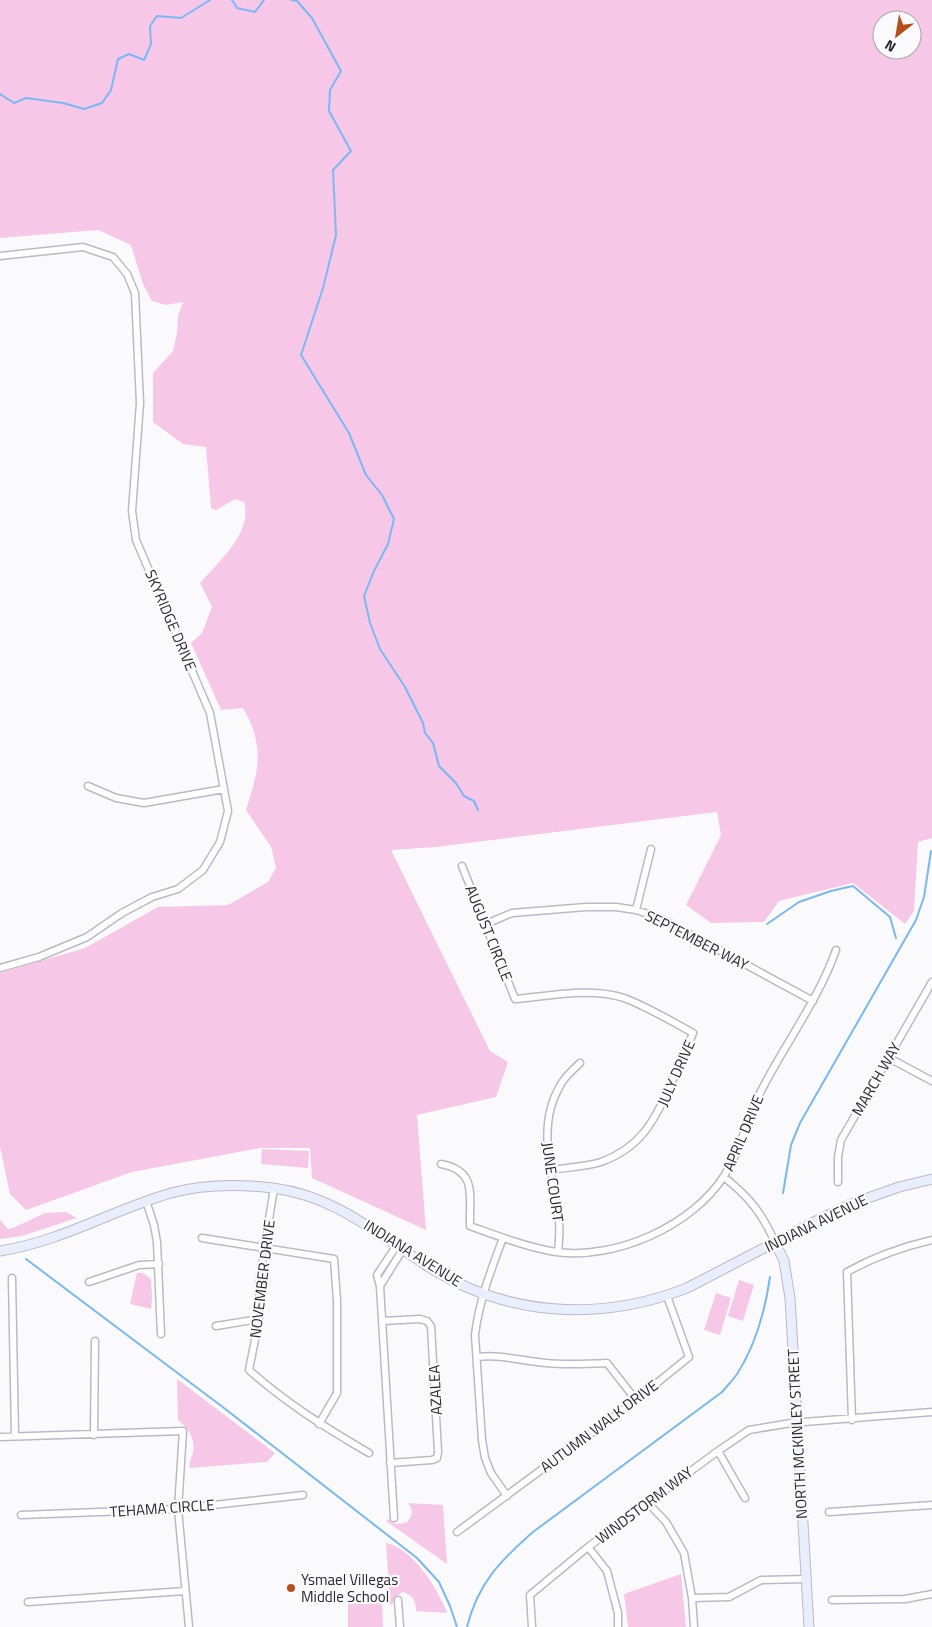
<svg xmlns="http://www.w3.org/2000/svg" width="932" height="1627" font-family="'Titillium Web',sans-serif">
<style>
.green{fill:#f6c7e7;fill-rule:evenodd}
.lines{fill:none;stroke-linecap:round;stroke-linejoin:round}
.stream{stroke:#7ab8f4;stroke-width:2}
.street-casing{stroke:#bbb9c8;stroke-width:9}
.secondary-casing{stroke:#bbb9c8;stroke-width:11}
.street{stroke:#fff;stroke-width:6}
.secondary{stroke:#e9eefd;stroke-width:9}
.poi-dot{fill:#b5501e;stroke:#fafafd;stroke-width:2}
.labels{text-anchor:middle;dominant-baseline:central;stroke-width:4.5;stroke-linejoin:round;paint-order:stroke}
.street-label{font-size:15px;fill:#28272d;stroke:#fafafd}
.poi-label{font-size:15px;fill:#28272d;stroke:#fafafd;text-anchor:start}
</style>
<rect width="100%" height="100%" fill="#fafafd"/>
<!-- green -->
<path class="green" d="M0 0H932V838L918 842 914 911 905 924 853 883 779 901 764 922 711 923 686 905 721 835 717 812 436 847 391 850 490 1051 508 1062 496 1097 417 1115 426 1230 312 1178 310 1148H260L132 1172 26 1210 10 1194 0 1147V973L85 948 158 907 228 905 268 882 276 868 271 847 246 810C259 770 265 746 243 708L221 710 191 643 202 633 212 607 200 583C218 562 253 533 244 502L235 499 216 510 211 508 206 447 183 444 153 422V373L173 351 177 333 178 316 183 302 166 305 152 301 143 284 131 245 98 230 0 238ZM882 20H912V50H882Z
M262 1149 309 1151 308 1168 261 1164Z
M66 1212 77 1218 22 1236 0 1239V1220L8 1229 15 1227 45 1213Z
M137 1273H143L151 1279 152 1297 151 1309 130 1304Z
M739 1280 754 1285 743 1321 728 1316Z
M716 1293 731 1298 720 1335 704 1330Z
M177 1379 275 1453 267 1462 190 1468C189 1461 191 1459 193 1452 196 1439 188 1428 178 1420Z
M408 1503 443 1505 447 1564 386 1521 388 1519C395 1525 399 1525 407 1522 413 1516 413 1509 408 1503Z
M386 1543C413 1548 438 1589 447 1613L416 1611C416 1600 413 1596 403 1592L396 1596 392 1605 390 1604Z
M681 1574 686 1627H628L624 1594Z
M348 1598 382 1601 383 1627H348Z"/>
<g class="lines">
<!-- stream -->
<path class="stream" d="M232 0 237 8 255 12 264 0
M291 0 297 1 312 18 341 71 330 90 329 111 351 151 333 170 336 235 323 288 301 355 349 433 366 475 382 495 394 519 388 544 374 571 364 596 370 623 380 649 405 687 423 723 425 733 433 743 439 766 456 783 464 796 474 801 478 810
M0 94 14 103 26 98 63 103 84 109 102 103 111 90 118 59 129 54 144 60 151 44 150 26 157 16 181 18 210 0
M767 924 799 902 831 891 853 886 890 917 896 938
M783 1193 791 1145 800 1123 916 920 924 897 931 851
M26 1259 224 1408 417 1558 439 1582 450 1606 457 1627
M467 1627C478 1583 500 1561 533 1532L722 1392C727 1386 733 1380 737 1374 755 1346 765 1311 770 1277"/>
<defs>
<path id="street" d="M0 256 83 247 113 257 127 274 135 293 140 403 132 511 136 540 210 713 228 811 220 842 203 870 178 889 152 897 122 913 87 937 39 957 0 968
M88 786 116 798 144 803 224 789
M462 866 515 999C550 996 590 987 624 998 648 1007 671 1021 693 1033 686 1051 678 1068 670 1086 654 1122 640 1148 601 1162 586 1167 567 1167 552 1170
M636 910 651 849
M486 924 512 913 586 907H616L636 910 660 918 813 1001
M889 1058 932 1081
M441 1164C478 1171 469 1196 470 1226 498 1236 526 1247 556 1252 616 1260 692 1226 724 1176 741 1150 746 1120 760 1093 784 1045 818 1001 836 950
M724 1177C750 1198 761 1212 775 1242
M838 1182V1157L841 1140 932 982
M274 1188 259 1282V1319L249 1370C286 1403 326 1428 369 1453
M146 1201 154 1225 157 1242 161 1334
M202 1238 334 1259 337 1300V1393L319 1424
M503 1238C491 1270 479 1301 475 1335L482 1440 485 1458 491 1473 507 1496
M558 1252C559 1242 560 1231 559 1221 554 1176 535 1128 560 1086 564 1077 573 1070 580 1063
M12 1278 15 1436
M89 1282 139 1265 159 1264
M380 1286 403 1249
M382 1321 420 1319 427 1321 431 1326 438 1452 437 1458 432 1460 390 1463
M216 1326 259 1319
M477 1357C501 1354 522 1361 546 1363 566 1365 587 1364 607 1363L636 1400
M852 1420 847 1272C874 1257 902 1247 932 1240
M94 1435 95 1341
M0 1437 183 1431 178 1509 189 1627
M718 1451 745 1498
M648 1503 666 1522 684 1553 692 1598 694 1627
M829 1512 932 1505
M21 1515 178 1509 303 1495
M394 1518 380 1286 377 1275 397 1245
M457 1532 636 1400 689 1357 667 1296
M588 1547 607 1571 618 1613V1627
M692 1598 729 1597 761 1580 806 1579
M398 1600 400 1627
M832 1600 905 1599 932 1594
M28 1602 185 1591
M532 1627 530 1595 588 1547 718 1451 749 1430 791 1423 932 1412"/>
<path id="secondary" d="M775 1242 784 1261 790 1298 809 1627
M0 1251C63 1241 112 1210 171 1193 204 1184 239 1184 273 1188 335 1196 376 1233 426 1265 505 1317 601 1322 687 1288L816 1221 851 1204 899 1187 932 1179"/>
</defs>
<!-- street casing -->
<use href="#street" class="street-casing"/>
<!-- secondary casing -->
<use href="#secondary" class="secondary-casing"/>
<!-- street -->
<use href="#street" class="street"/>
<!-- secondary -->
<use href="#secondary" class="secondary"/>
</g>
<!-- markers -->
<circle class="poi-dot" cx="291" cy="1588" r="5"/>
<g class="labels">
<!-- street labels -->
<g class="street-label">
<text transform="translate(171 620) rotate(67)">SKYRIDGE DRIVE</text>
<text transform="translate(489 933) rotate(68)">AUGUST CIRCLE</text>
<text transform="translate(697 940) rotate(27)">SEPTEMBER WAY</text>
<text transform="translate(676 1073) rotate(-66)">JULY DRIVE</text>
<text transform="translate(876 1079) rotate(-60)">MARCH WAY</text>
<text transform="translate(743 1133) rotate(-67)">APRIL DRIVE</text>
<text transform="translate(553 1182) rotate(82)">JUNE COURT</text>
<text transform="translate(816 1223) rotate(-26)">INDIANA AVENUE</text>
<text transform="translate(413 1253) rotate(32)">INDIANA AVENUE</text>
<text transform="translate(262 1279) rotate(-83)">NOVEMBER DRIVE</text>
<text transform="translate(435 1390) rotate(-93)">AZALEA</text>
<text transform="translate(599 1426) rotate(-37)">AUTUMN WALK DRIVE</text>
<text transform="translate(797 1434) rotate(-93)">NORTH MCKINLEY STREET</text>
<text transform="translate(644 1505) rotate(-37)">WINDSTORM WAY</text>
<text transform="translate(162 1508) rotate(-4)">TEHAMA CIRCLE</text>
</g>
<!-- poi labels -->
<g class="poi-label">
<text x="301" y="1579">Ysmael Villegas<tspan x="301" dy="17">Middle School</tspan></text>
</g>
</g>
<!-- north arrow -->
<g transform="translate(897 35) rotate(211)"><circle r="24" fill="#fafafd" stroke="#a6a6aa"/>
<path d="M0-4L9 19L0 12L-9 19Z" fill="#b5501e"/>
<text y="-8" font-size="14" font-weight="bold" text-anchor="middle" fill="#28272d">N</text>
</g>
</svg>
